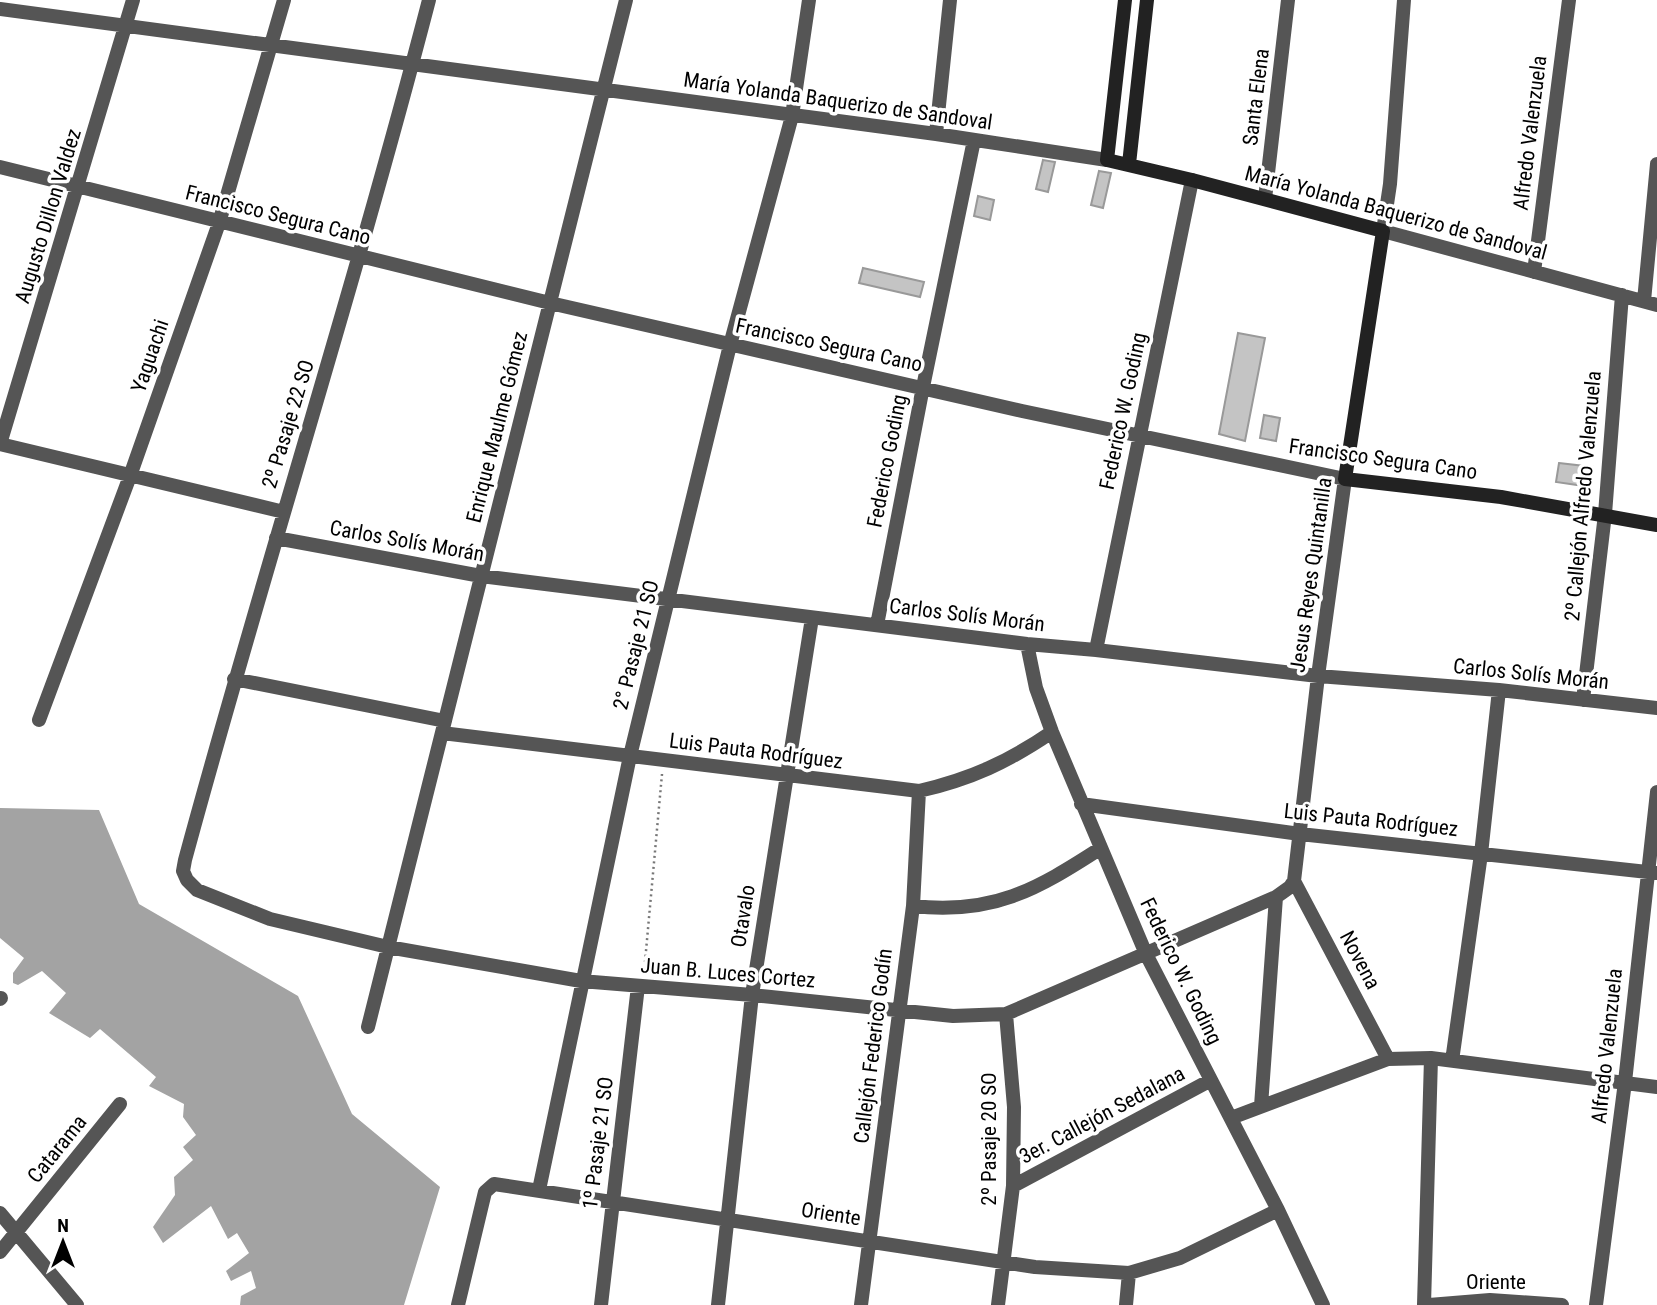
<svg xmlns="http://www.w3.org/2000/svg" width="1657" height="1305" font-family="'Roboto Condensed',sans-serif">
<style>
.water{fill:#a3a3a3}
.building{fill:#c4c4c4;stroke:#999;stroke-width:2}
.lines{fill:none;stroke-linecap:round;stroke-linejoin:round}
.path{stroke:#777;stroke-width:2.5;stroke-dasharray:2 3.5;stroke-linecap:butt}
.street{stroke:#555;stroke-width:14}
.secondary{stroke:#222;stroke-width:14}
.labels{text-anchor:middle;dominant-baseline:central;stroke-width:7;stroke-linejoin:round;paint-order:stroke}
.street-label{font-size:21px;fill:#000;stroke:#fff}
</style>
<rect width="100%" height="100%" fill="#fff"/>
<!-- water -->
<path class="water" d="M0 808 99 810 139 904 298 996 352 1114 440 1187 404 1305H240L241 1296 256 1288 251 1271 231 1281 226 1271 249 1253 237 1233 228 1239 211 1206 163 1243 153 1227 175 1195 174 1177 193 1160 183 1147 196 1135 183 1117 184 1104 149 1086 156 1077 100 1029 90 1038 49 1013 66 993 42 971 18 985 13 983V973L24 958 0 938Z"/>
<!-- building -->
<path class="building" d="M1043 160 1055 162 1048 192 1036 189Z
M1099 171 1111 173 1103 208 1091 205Z
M978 196 994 200 990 220 974 216Z
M863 268 924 282 920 297 859 283Z
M1238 333 1265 338 1245 441 1219 434Z
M1264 415 1280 418 1276 441 1260 438Z
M1559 463 1593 467 1591 487 1556 482Z"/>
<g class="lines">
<!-- path -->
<path class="path" d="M644 973 662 774"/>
<!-- street -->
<path class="street" d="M133 0 0 444 284 512
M429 0C354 289 263 572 185 860L183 871 187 880 197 890 270 919 388 947 581 981 752 995 953 1016 1006 1014 1276 897
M1404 0 1390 184 1383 231 1657 305
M0 9 936 134 1107 160
M936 134 950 0
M0 167 550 303 1022 411 1345 479 1318 676 1294 881 1290 887 1276 897 1261 1106
M1265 199 1288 0
M1534 272 1569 0
M1644 301 1657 164
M276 538 481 576 1027 644 1096 650 1318 676 1499 690 1657 708
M877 625 923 387 974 140
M1027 644 1036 688 1052 732 1146 954 1278 1210 1323 1305
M1096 650 1192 180
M234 679 445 721
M1583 700 1605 514 1622 295
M39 720 130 476 219 223 284 0
M442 733 919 791C971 779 1008 762 1052 732
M1081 804 1300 834 1657 873
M1294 881 1388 1059
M913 906C993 915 1036 890 1101 848
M0 999 1 998
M368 1027 626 0
M1452 1061 1481 854 1499 690
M1231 1118 1388 1059 1431 1058 1657 1087
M1013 1186 1211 1080
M539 1190 630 756 730 345 792 116 809 0
M0 1213 77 1305
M0 1252 120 1104
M458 1305 485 1192 494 1184 1035 1267 1129 1273 1180 1258 1278 1210
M601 1305 638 986
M718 1305 752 995 812 618
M861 1305 913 906 919 791
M998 1305 1013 1186 1014 1107 1006 1014
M1126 1305 1129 1273
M1424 1305 1431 1058
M1429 1305 1490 1300 1562 1305
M1596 1305 1625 1082 1657 792"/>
<!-- secondary -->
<path class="secondary" d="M1125 0 1107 160 1192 180 1383 231 1345 479 1501 497 1657 525
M1129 164 1147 0"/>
</g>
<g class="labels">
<!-- street labels -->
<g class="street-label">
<text transform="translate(1256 97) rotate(-83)">Santa Elena</text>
<text transform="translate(838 101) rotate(8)">María Yolanda Baquerizo de Sandoval</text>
<text transform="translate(1530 133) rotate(-83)">Alfredo Valenzuela</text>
<text transform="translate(1396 213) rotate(15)">María Yolanda Baquerizo de Sandoval</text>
<text transform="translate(278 215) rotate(14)">Francisco Segura Cano</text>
<text transform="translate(48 216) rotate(-73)">Augusto Dillon Valdez</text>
<text transform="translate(829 345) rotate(12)">Francisco Segura Cano</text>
<text transform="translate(150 356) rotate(-71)">Yaguachi</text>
<text transform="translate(1123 411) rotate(-78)">Federico W. Goding</text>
<text transform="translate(288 424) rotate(-73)">2º Pasaje 22 SO</text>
<text transform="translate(497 427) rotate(-76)">Enrique Maulme Gómez</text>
<text transform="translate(1383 459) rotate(8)">Francisco Segura Cano</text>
<text transform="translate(887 461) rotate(-79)">Federico Goding</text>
<text transform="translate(1583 496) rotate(-85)">2º Callejón Alfredo Valenzuela</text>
<text transform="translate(407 541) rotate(10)">Carlos Solís Morán</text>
<text transform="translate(1311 575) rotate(-82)">Jesus Reyes Quintanilla</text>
<text transform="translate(967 615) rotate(7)">Carlos Solís Morán</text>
<text transform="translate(636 645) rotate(-76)">2° Pasaje 21 SO</text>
<text transform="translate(1531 674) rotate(6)">Carlos Solís Morán</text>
<text transform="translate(756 751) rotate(7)">Luis Pauta Rodríguez</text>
<text transform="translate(1371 820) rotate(6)">Luis Pauta Rodríguez</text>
<text transform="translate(743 916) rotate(-81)">Otavalo</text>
<text transform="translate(1360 960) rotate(62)">Novena</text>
<text transform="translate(1181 971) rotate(64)">Federico W. Goding</text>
<text transform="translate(728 973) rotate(5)">Juan B. Luces Cortez</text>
<text transform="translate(873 1046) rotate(-83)">Callejón Federico Godín</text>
<text transform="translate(1607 1046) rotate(-84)">Alfredo Valenzuela</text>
<text transform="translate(1102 1115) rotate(-28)">3er. Callejón Sedalana</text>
<text transform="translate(989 1139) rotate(-90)">2º Pasaje 20 SO</text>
<text transform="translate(598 1143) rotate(-83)">1º Pasaje 21 SO</text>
<text transform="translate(57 1149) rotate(-51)">Catarama</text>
<text transform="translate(831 1214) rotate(9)">Oriente</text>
<text x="1496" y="1282">Oriente</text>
</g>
</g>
<!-- north arrow -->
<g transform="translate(63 1242)" stroke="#ffffff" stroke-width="5" paint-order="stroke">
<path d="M0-5L12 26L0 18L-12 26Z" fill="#000000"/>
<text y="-10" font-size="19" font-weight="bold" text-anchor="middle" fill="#000000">N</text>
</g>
</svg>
